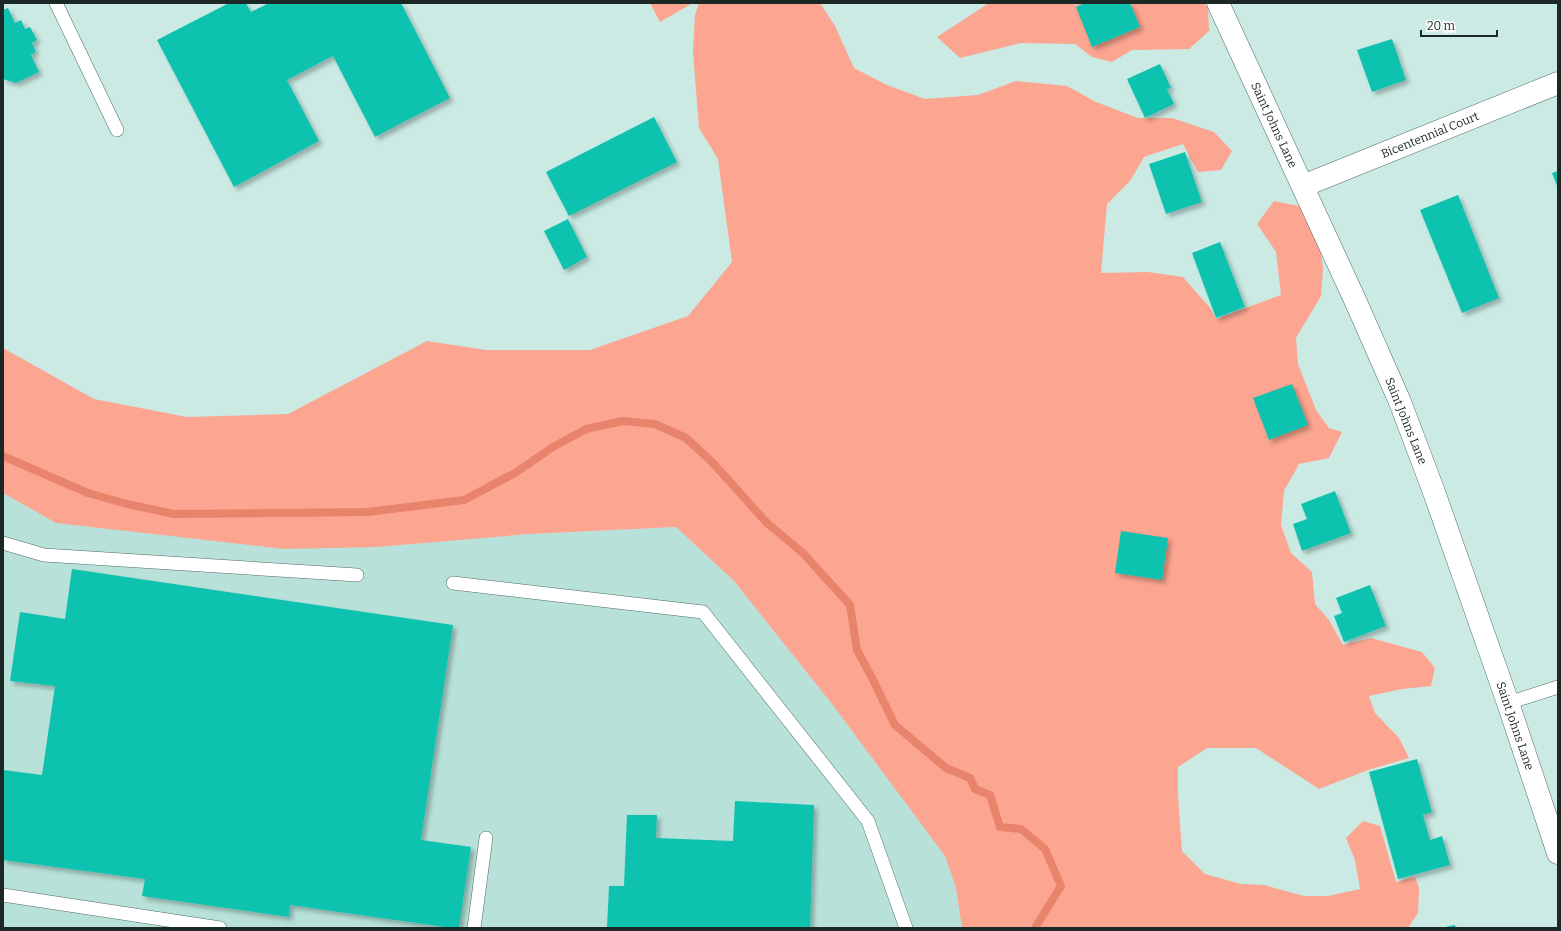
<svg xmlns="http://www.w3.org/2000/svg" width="1561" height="931" font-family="Bitter,serif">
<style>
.built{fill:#b8e1d9}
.green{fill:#fca591}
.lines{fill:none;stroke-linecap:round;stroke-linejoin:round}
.stream{stroke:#e8836c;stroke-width:8}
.building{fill:#10c2ae;filter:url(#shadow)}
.service-casing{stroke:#506c67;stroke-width:14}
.minor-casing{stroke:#506c67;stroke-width:23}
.tertiary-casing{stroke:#506c67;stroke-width:23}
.service{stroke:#fff;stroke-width:13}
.minor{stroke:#fff;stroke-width:22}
.tertiary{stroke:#fff;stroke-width:22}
.labels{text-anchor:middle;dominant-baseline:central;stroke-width:4;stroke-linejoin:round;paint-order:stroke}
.street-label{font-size:12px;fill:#1c2826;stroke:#fff}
</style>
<defs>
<filter id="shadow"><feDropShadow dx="3.5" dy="3.5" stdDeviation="2" flood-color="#0004"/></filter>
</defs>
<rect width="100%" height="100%" fill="#cbeae4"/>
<!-- built -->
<path class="built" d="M3 493 56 523 377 547 529 534 676 527 734 581 832 704 945 856 956 888 962 928H3Z"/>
<!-- green -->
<path class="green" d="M650 3H693L660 22Z
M699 3H820L835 26 854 68 887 85 925 99 978 95 1016 81 1067 86 1096 102 1138 118H1172L1214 132 1232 151 1221 170 1198 172 1183 144 1144 157 1130 181 1107 204 1101 273 1148 272 1183 277 1211 309 1216 319 1281 295 1276 252 1257 224 1274 201 1304 207 1320 241 1323 269 1321 296 1296 338 1298 364 1316 410 1329 428 1342 432 1329 458 1299 464 1284 491 1281 525 1291 553 1312 572 1315 604 1329 620 1343 645 1371 638 1422 652 1435 668 1431 686 1402 689 1369 696 1375 713 1399 738 1409 758 1368 770 1319 789 1256 748H1207L1178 767V796L1182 851 1205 874 1241 884 1264 885 1304 896H1328L1360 889 1355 860 1346 838 1363 821 1380 826 1396 882 1415 877 1419 888 1418 913 1408 928H962L956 888 945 856 832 704 734 581 676 527 529 534 377 547 284 549 56 523 3 493V348L94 399 187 417 288 414 427 341 486 350H590L688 316 732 262 718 159 699 128 693 52 695 15Z
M989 3H1073L1075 5 1080 3H1203L1208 7 1209 31 1189 49 1132 50 1112 62 1092 57 1075 44 1021 43 960 58 937 37Z"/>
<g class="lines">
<!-- stream -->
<path class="stream" d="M3 456 88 493 127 504 174 514 368 512 464 500 515 473 553 447 586 429 623 421 655 424 686 438 712 462 767 523 803 553 850 605 857 650 872 678 895 725 946 768 970 778 975 789 990 795 1000 827 1021 829 1045 849 1061 886 1035 928"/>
</g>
<!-- building -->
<path class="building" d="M229 3H246L251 12 269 3H401L450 98 375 137 333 56 287 80 319 141 234 187 157 40Z
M1085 3H1130L1140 27 1092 47 1076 7Z
M8 8 15 23 21 20 25 29 30 27 37 40 32 43 36 52 31 55 39 72 16 83 3 79V10Z
M1392 39 1406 80 1372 92 1357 50Z
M1160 64 1171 88 1167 89 1174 104 1145 118 1127 79Z
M654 117 677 162 569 216 546 172Z
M1185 152 1202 202 1166 214 1149 164Z
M1558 171V188L1552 173Z
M1458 195 1499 298 1462 313 1420 210Z
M568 219 587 257 564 270 544 231Z
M1220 242 1245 307 1216 318 1192 253Z
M1292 384 1308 425 1269 440 1253 398Z
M1335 491 1351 533 1302 551 1293 524 1307 519 1301 504Z
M1121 531 1168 538 1162 580 1115 573Z
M72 569 453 625 421 840 471 847 459 928H451L290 905 289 917 142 896 145 879 3 860V770L42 775 55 686 10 681 20 612 65 619Z
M1370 585 1386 626 1344 642 1334 616 1342 613 1336 598Z
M1417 759 1432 812 1423 815 1430 840 1442 836 1450 865 1398 879 1369 772Z
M735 801 814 805 810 928H607L609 886H624L627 815H657L656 838 733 841Z
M1455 925 1456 928H1445V927Z"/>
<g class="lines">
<defs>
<path id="service" d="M56 3 117 130
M3 543 44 555 357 575
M453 583 703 612 868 821 906 928
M1508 703 1558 687
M3 895 220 928
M474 928 486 838"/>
<path id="minor" d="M1303 186 1558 83"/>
<path id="tertiary" d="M1218 3 1355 300 1400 402 1434 492 1508 703 1558 853"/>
</defs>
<!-- service casing -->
<use href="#service" class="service-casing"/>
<!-- minor casing -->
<use href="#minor" class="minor-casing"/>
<!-- tertiary casing -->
<use href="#tertiary" class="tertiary-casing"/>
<!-- service -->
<use href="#service" class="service"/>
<!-- minor -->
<use href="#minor" class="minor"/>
<!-- tertiary -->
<use href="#tertiary" class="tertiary"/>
</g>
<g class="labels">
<!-- street labels -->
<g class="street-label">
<text transform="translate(1274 125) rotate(65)">Saint Johns Lane</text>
<text transform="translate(1430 135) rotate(-22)">Bicentennial Court</text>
<text transform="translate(1406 421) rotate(68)">Saint Johns Lane</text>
<text transform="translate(1515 726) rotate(71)">Saint Johns Lane</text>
</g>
</g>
<!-- border -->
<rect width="1561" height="931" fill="none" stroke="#1c2826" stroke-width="8"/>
<!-- scale -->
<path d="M1421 30v6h76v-6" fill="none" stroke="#1c2826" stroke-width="2"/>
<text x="1427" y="30" font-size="12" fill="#1c2826" stroke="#ffffff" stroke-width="3" paint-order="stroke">20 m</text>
</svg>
